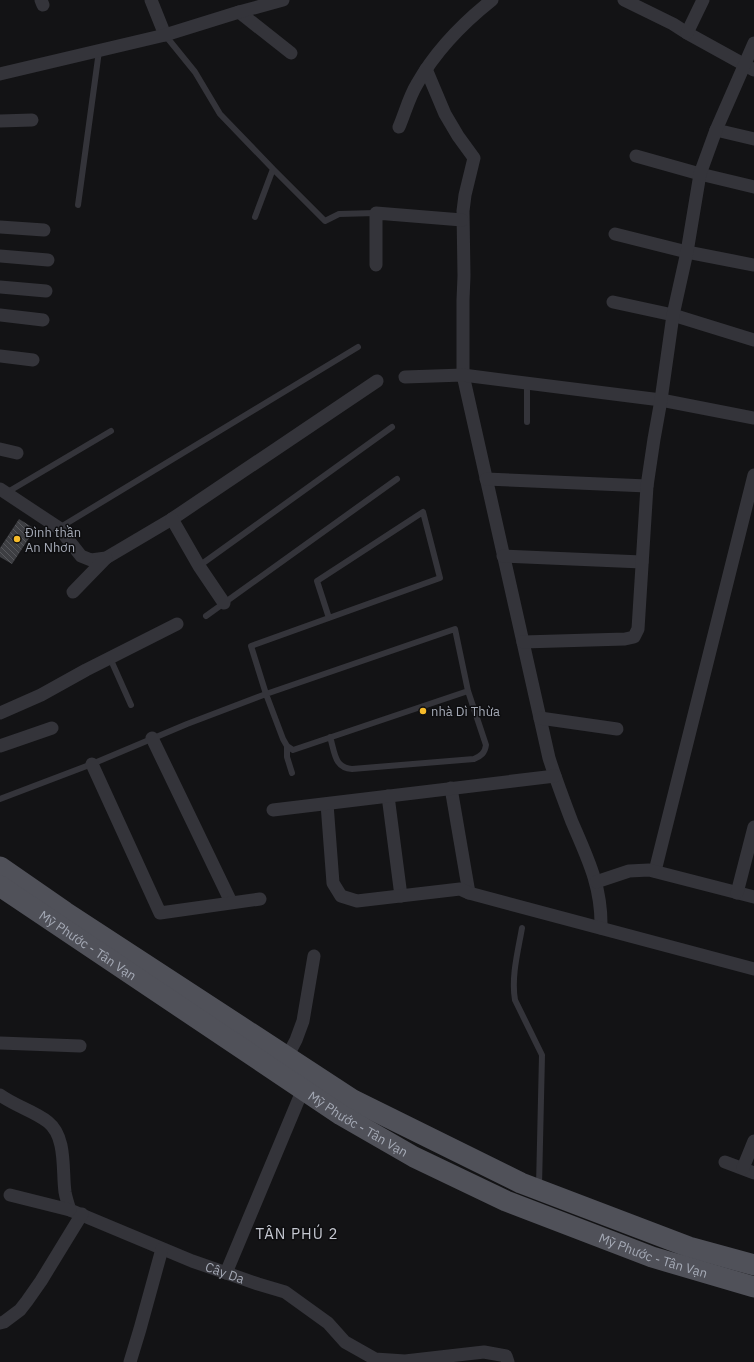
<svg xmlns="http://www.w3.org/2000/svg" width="754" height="1362" font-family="'IBM Plex Sans',sans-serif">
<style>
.building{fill:url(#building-back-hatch)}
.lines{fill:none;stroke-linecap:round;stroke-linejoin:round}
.service{stroke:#34343a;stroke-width:6}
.minor{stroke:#34343a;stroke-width:13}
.primary{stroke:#505159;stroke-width:21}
.poi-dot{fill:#f6bb2a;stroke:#0e0e10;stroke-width:1.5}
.labels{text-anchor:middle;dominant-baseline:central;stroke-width:3;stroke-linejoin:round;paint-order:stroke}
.poi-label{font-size:13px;fill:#a4a9b5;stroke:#0e0e10;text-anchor:start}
.street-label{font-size:13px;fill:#a4a9b5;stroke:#0e0e10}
.quarter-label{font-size:15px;letter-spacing:1px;fill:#c5c8d1;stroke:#0e0e10}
</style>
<defs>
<pattern id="building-back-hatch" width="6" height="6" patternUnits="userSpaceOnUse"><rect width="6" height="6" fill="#3d3e42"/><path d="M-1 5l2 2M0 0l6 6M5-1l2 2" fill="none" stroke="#56575b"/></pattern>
</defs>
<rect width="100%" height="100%" fill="#131315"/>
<!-- building -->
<path class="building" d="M19 519 35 529 12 564 0 557V548Z"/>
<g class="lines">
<!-- service -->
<path class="service" d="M165 35 195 72 220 114 273 169 255 217
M273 169 325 221 339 214 376 213
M78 205 99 51
M527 383V422
M6 493 111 431
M59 528 358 347
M199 566 392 427
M206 616 397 479
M329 618 317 581 423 512 440 578 251 646 266 694 283 739 287 746 293 750 468 691
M110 658 131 705
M287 746V757L292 773
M0 799 92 764 187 724 266 694 455 629 468 691 486 745C485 753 481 756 474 759L352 769C334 768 335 752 330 737
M522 928C518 951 511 977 515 1000L542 1055 539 1186"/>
<!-- minor -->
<g class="minor">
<path d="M41 0 43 5"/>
<path d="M151 0 165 35"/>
<path d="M624 0 673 24 687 33 754 70"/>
<path d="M239 12 291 53"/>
<path d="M687 33 703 0"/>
<path d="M426 69 445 114 458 136 474 158 465 195 463 211 464 276 463 300V375L549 758C556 780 564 801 572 822 588 859 602 887 601 928"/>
<path d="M0 74 165 35 239 12 283 0"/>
<path d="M0 121 32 120"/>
<path d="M399 127C405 113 409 97 417 84 435 52 463 23 492 0"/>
<path d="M716 130 754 139"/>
<path d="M636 156 700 174 754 187"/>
<path d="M0 227 44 230"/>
<path d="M615 234 687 252 754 265"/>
<path d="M0 256 48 260"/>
<path d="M376 265V213L462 220"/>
<path d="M0 287 46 291"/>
<path d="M613 302 673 315 754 340"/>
<path d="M0 315 43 320"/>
<path d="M0 356 33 360"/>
<path d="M405 377 463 375 661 400 754 418"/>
<path d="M0 449 17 453"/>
<path d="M486 479 647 486"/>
<path d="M0 489 59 528 81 556 91 560 106 558 172 519 377 381"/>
<path d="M172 519 199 566 224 603"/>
<path d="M503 556 642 562"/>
<path d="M73 592 106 558"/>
<path d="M523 642 625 639 634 637 638 629 647 486 654 439 661 400 673 315 687 252 700 174 716 130 754 43"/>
<path d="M0 713 41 695 86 670 177 624"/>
<path d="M540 718 617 729"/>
<path d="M152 738 231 902"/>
<path d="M0 746 52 728"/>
<path d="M92 764 160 913 260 899"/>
<path d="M451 788 469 893"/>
<path d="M388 796 401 896"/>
<path d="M327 804 333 883 341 896 357 901 460 889 469 893 754 969"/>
<path d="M273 810 555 776"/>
<path d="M655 871 754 475"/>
<path d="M596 882 629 871 649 870 754 897"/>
<path d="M737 893 754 827"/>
<path d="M0 1043 80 1046"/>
<path d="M287 1057 296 1040 303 1021 314 956"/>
<path id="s1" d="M0 1095C15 1106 34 1111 48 1122 67 1137 62 1171 65 1192 66 1198 68 1204 70 1210L192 1261 258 1284 285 1292 328 1323 345 1342 375 1359 405 1361 484 1352 506 1356 508 1362"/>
<path d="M725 1162 754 1173"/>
<path d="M743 1168 754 1141"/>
<path d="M10 1195 70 1210"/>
<path d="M226 1273 303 1089"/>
<path d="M0 1323 4 1322 20 1310 27 1301 41 1281 82 1214"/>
<path d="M130 1362 140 1329 162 1249"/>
</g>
<!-- primary -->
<g class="primary">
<path d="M0 867 65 912 353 1100 521 1183 689 1247 754 1265"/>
<path id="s2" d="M0 886 341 1115 414 1157 506 1201 652 1257 754 1287"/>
</g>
</g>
<!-- markers -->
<g class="poi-dot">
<circle cx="17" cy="539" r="4"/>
<circle cx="423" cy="711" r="4"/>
</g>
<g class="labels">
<!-- poi labels -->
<g class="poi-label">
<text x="25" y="532">Đình thần<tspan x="25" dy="15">An Nhơn</tspan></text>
<text x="431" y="711">nhà Dì Thừa</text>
</g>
<!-- street labels -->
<g class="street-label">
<text stroke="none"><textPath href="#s2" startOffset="106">Mỹ Phước - Tân Vạn</textPath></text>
<text stroke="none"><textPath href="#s2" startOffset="430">Mỹ Phước - Tân Vạn</textPath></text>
<text stroke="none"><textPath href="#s2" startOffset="754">Mỹ Phước - Tân Vạn</textPath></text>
<text stroke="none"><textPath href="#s1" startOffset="315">Cây Da</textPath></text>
</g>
<!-- quarter labels -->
<g class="quarter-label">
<text x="297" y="1233">TÂN PHÚ 2</text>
</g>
</g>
</svg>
